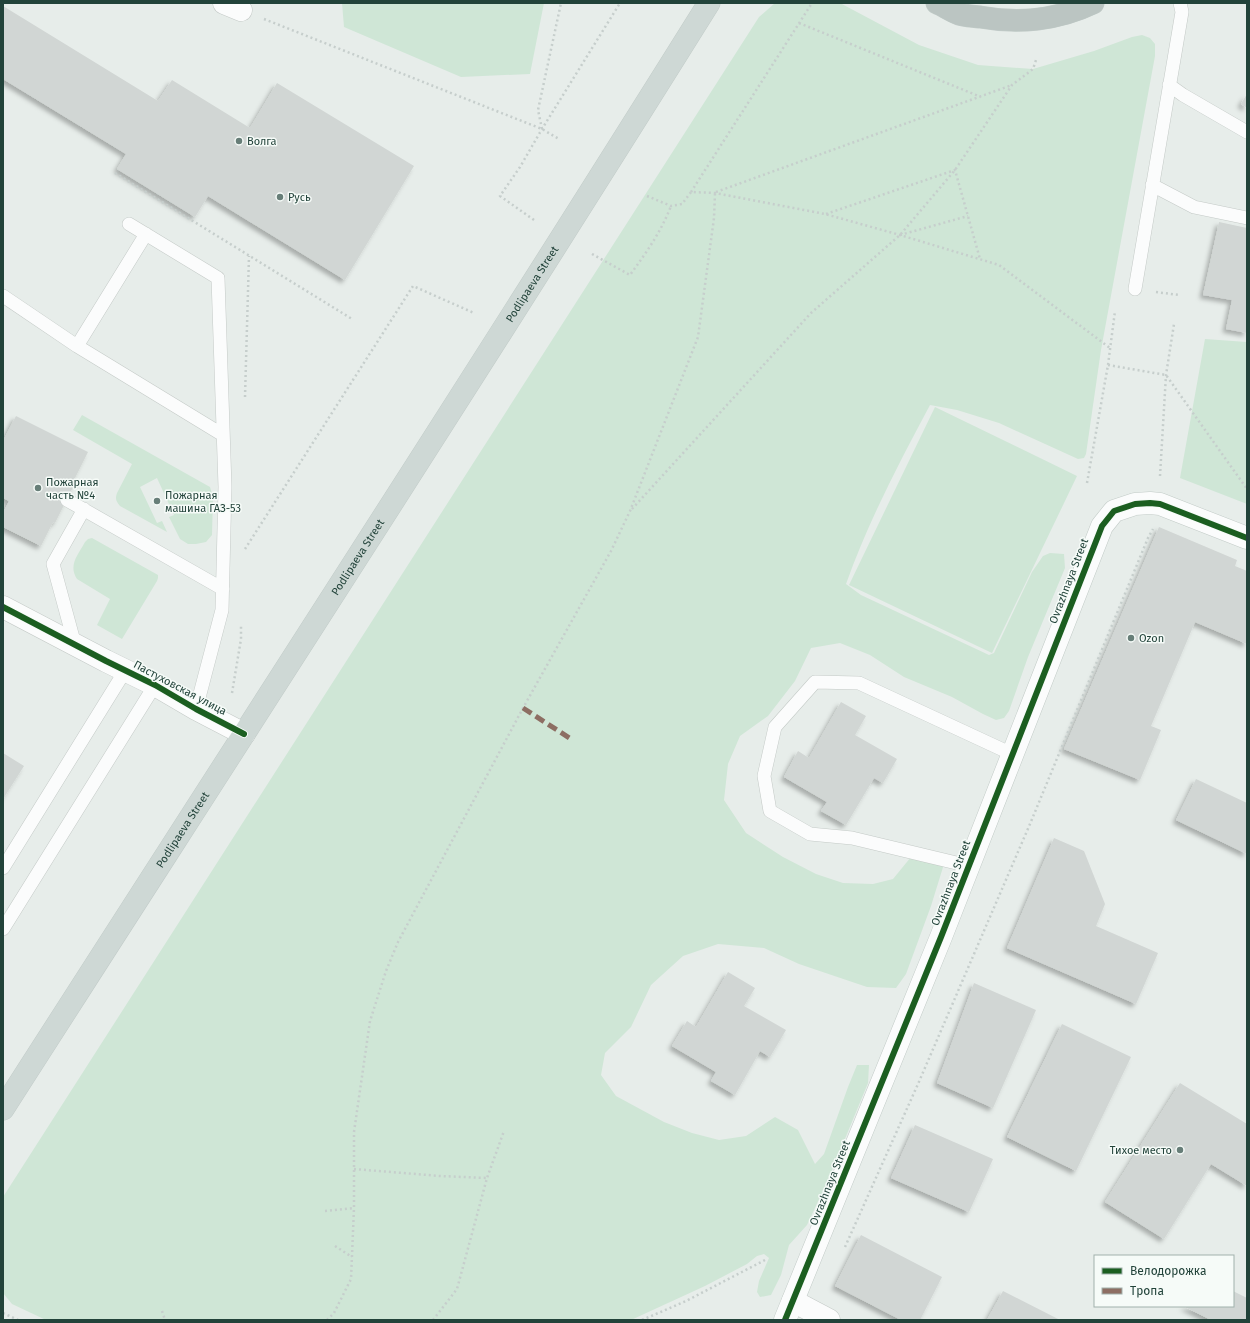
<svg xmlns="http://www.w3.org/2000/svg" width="1250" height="1323" font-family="'Fira Sans',sans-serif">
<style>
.green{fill:#cfe6d6}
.building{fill:#d1d6d4;filter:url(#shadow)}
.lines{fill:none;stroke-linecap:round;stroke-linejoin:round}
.lane-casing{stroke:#c4cac7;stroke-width:14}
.street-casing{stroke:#c4cac7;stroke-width:23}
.secondary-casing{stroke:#c2cbc7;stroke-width:23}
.primary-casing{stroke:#c2ccc9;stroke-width:23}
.highway-casing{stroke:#c2ccc9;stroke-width:23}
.path{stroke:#c6cecc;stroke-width:2.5;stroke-dasharray:2 3;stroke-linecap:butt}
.lane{stroke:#fbfcfc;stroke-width:13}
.street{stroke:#fbfcfc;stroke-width:22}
.secondary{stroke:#fbfcfc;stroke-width:22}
.primary{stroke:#ced8d5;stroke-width:22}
.highway{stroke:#bbc5c2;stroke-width:22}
.quiet{stroke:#8d6e63;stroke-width:5;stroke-dasharray:10 5;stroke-linecap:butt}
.cycleway-casing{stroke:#f6fbf8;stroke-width:8}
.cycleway{stroke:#1b5e20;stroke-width:6}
.poi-dot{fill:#677e78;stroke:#f6fbf8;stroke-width:1.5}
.labels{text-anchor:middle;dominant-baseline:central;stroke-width:3;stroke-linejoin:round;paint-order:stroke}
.poi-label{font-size:11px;fill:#22433a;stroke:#f6fbf8;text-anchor:start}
.street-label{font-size:11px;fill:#22433a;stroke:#f6fbf8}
</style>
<defs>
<filter id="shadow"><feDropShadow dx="-3.5" dy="3.5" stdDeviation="2" flood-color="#0004"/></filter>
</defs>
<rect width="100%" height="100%" fill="#e7edea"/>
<!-- green -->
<path class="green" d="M342 3H544L530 74 461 77 344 27Z
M775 3H840L919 45 978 65 1033 69 1094 51 1132 37 1142 35 1150 38 1155 44V56L1101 350 1086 454 1084 458 1078 459 999 423 957 410 930 405C899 463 868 522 846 584L861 595 989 655 994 653 1032 572 1043 556 1050 553 1064 554 1065 568 1028 657 1009 711 1004 718 996 720 983 714 952 697 904 677 870 655 840 643 811 648 795 681 768 716 740 736 728 764 724 800 746 833 783 857 816 874 843 883 873 884 893 879 911 857 944 864 931 906 906 974 896 988 867 987 799 964 764 948 718 944 683 956 651 985 631 1027 605 1053 601 1075 616 1096 664 1122 692 1133 719 1140 746 1136 775 1117 798 1130 815 1164 824 1154 848 1087 857 1065H869L868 1083 828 1180 807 1225 789 1245 781 1275 771 1295 760 1297 757 1292 759 1281 769 1258 764 1254 757 1256 747 1264 705 1286 631 1320H46L12 1304 3 1293V1197L759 17Z
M1205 339 1247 342V504L1180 478Z
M935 407 1077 476 992 653 849 585Z
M82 415 210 487 213 497 212 535 206 542 196 544H188L180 539 169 517 174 515 157 478 140 487 157 523 162 521 167 532 120 506C116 501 115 499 117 493L132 464 73 430Z
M92 538 158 575V578L157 581 122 639 97 625 110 599 77 579C68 565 78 555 85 542L88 539Z"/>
<!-- building -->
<path class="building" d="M3 6 158 101 172 80 250 128 277 83 414 166 345 280 208 196 195 217 117 169 126 154 3 79Z
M1247 94V108L1241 104Z
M1219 222 1247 228V333L1226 329 1232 300 1203 295Z
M16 416 88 452 75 478 77 479 55 523 53 522 41 546 3 527V513L9 501 3 498V441Z
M1159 527 1237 560 1235 566 1247 571V644L1195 622 1151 726 1161 730 1140 780 1064 749Z
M841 702 866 716 855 735 897 759 883 783 874 778 846 825 821 811 827 802 784 777 798 751 809 758Z
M3 753 24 766 3 799Z
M1196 779 1247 803V854L1176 820Z
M1054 838 1084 851 1105 904 1096 926 1158 953 1136 1004 1007 948Z
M728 972 755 988 744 1006 786 1030 770 1057 760 1051 735 1095 711 1081 716 1072 672 1046 687 1021 696 1027Z
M974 983 1036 1010 993 1108 937 1083Z
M1062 1024 1131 1057 1076 1171 1007 1137Z
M1180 1083 1247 1124V1186L1211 1164 1164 1239 1105 1202Z
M915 1125 993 1159 969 1212 891 1178Z
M861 1235 942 1277 920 1320H901L835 1286Z
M1003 1291 1060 1320H987Z
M1233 1291 1247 1298V1320H1211L1183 1306H1233Z"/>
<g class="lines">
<defs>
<path id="lane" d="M1169 85 1183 95 1247 132
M1152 185 1194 207 1247 218
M129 224 218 278 225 487 222 610 196 709
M146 234 77 346 223 435
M1135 289 1182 12 1180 3
M3 296 77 346
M67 500 223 589
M75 645 53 564 84 509
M969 866 852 838 810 834 770 811 764 776 775 727 815 682 859 683 1012 754
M3 868 125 671
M3 929 155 685"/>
<path id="street" d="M224 3 241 10
M3 607 106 661 155 685 196 709 244 734
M793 1301 829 1320"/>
<path id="secondary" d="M785 1320 941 937 1102 526 1114 511 1135 504 1150 503 1160 504 1247 538"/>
<g id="primary">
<path id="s1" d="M3 1109C239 741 477 374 709 3"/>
</g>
<path id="highway" d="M937 3C944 6 951 11 959 14 965 16 973 16 980 17 1018 24 1058 20 1093 3"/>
</defs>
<!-- lane casing -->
<use href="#lane" class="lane-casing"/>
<!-- street casing -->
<use href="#street" class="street-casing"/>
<!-- secondary casing -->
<use href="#secondary" class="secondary-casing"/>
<!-- primary casing -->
<use href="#primary" class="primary-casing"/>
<!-- highway casing -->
<use href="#highway" class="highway-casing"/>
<!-- path -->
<path class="path" d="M264 19 542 129 559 139
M799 23 981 97
M542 129 538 110 561 3
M115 173 352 319
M691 192 812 3
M716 192 1012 85
M647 196 671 206 682 204 691 192 715 193 825 214 900 235 999 265 1110 348
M826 214 955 170 980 259
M534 220 500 196 520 167 542 129 620 3
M900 235 968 216
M592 254 630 275C646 253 661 232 671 206
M1156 292 1179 295
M1108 365 1166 375 1247 489
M245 397 249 256
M1160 476 1166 375 1174 324
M1087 483 1108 365 1115 311
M632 509 811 313 900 235 955 170 1012 85 1033 69 1036 60
M245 549 413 286 474 313
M232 693 241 639V626
M354 1169 440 1176 487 1178
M325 1211 354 1208
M335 1246 352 1257
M845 1247 918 1084 1030 824 1148 538 1153 529
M162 1311 165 1320
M3 1313 18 1320
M327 1320 334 1313 351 1279 354 1208V1132L370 1021 386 971 398 942 523 708 611 551 630 511 698 337 714 218 715 193
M433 1320 457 1289 487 1178 504 1131
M642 1320 686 1301 765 1260"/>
<!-- lane -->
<use href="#lane" class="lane"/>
<!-- street -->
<use href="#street" class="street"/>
<!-- secondary -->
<use href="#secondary" class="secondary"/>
<!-- primary -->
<use href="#primary" class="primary"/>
<!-- highway -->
<use href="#highway" class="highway"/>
<!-- quiet -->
<path class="quiet" d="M523 708 571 739"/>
<defs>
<path id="cycleway" d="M3 607 106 661 155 685 196 709 244 734
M785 1320 941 937 1102 526 1114 511 1135 504 1150 503 1160 504 1247 538"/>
</defs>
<!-- cycleway casing -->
<use href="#cycleway" class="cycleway-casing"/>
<!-- cycleway -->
<use href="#cycleway" class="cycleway"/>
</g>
<!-- markers -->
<g class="poi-dot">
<circle cx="239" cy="141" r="4"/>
<circle cx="280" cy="197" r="4"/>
<circle cx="38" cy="488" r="4"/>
<circle cx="157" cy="501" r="4"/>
<circle cx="1131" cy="638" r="4"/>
<circle cx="1180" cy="1150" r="4"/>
</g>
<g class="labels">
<!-- poi labels -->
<g class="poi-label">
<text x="247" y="141">Волга</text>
<text x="288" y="197">Русь</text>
<text x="46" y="482">Пожарная<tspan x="46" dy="13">часть №4</tspan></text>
<text x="165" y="495">Пожарная<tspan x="165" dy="13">машина ГАЗ-53</tspan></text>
<text x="1139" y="638">Ozon</text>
<text x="1172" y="1150" text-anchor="end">Тихое место</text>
</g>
<!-- street labels -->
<g class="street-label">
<text stroke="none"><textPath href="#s1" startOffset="980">Podlipaeva Street</textPath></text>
<text stroke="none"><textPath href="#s1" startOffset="656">Podlipaeva Street</textPath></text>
<text transform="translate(1069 581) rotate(-69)">Ovrazhnaya Street</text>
<text transform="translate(180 688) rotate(28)">Пастуховская улица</text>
<text stroke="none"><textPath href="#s1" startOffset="332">Podlipaeva Street</textPath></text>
<text transform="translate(951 883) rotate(-69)">Ovrazhnaya Street</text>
<text transform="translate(830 1183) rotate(-68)">Ovrazhnaya Street</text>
</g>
</g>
<!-- border -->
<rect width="1250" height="1323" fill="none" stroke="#22433a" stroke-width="8"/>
<!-- legend -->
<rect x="1094" y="1255" width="140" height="52" fill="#f6fbf8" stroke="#a1b1ac"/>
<rect x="1102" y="1268" width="20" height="6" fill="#1b5e20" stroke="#a1b1ac"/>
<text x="1130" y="1275" font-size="12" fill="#22433a">Велодорожка</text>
<rect x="1102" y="1288" width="20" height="6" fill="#8d6e63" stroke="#a1b1ac"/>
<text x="1130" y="1295" font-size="12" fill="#22433a">Тропа</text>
</svg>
